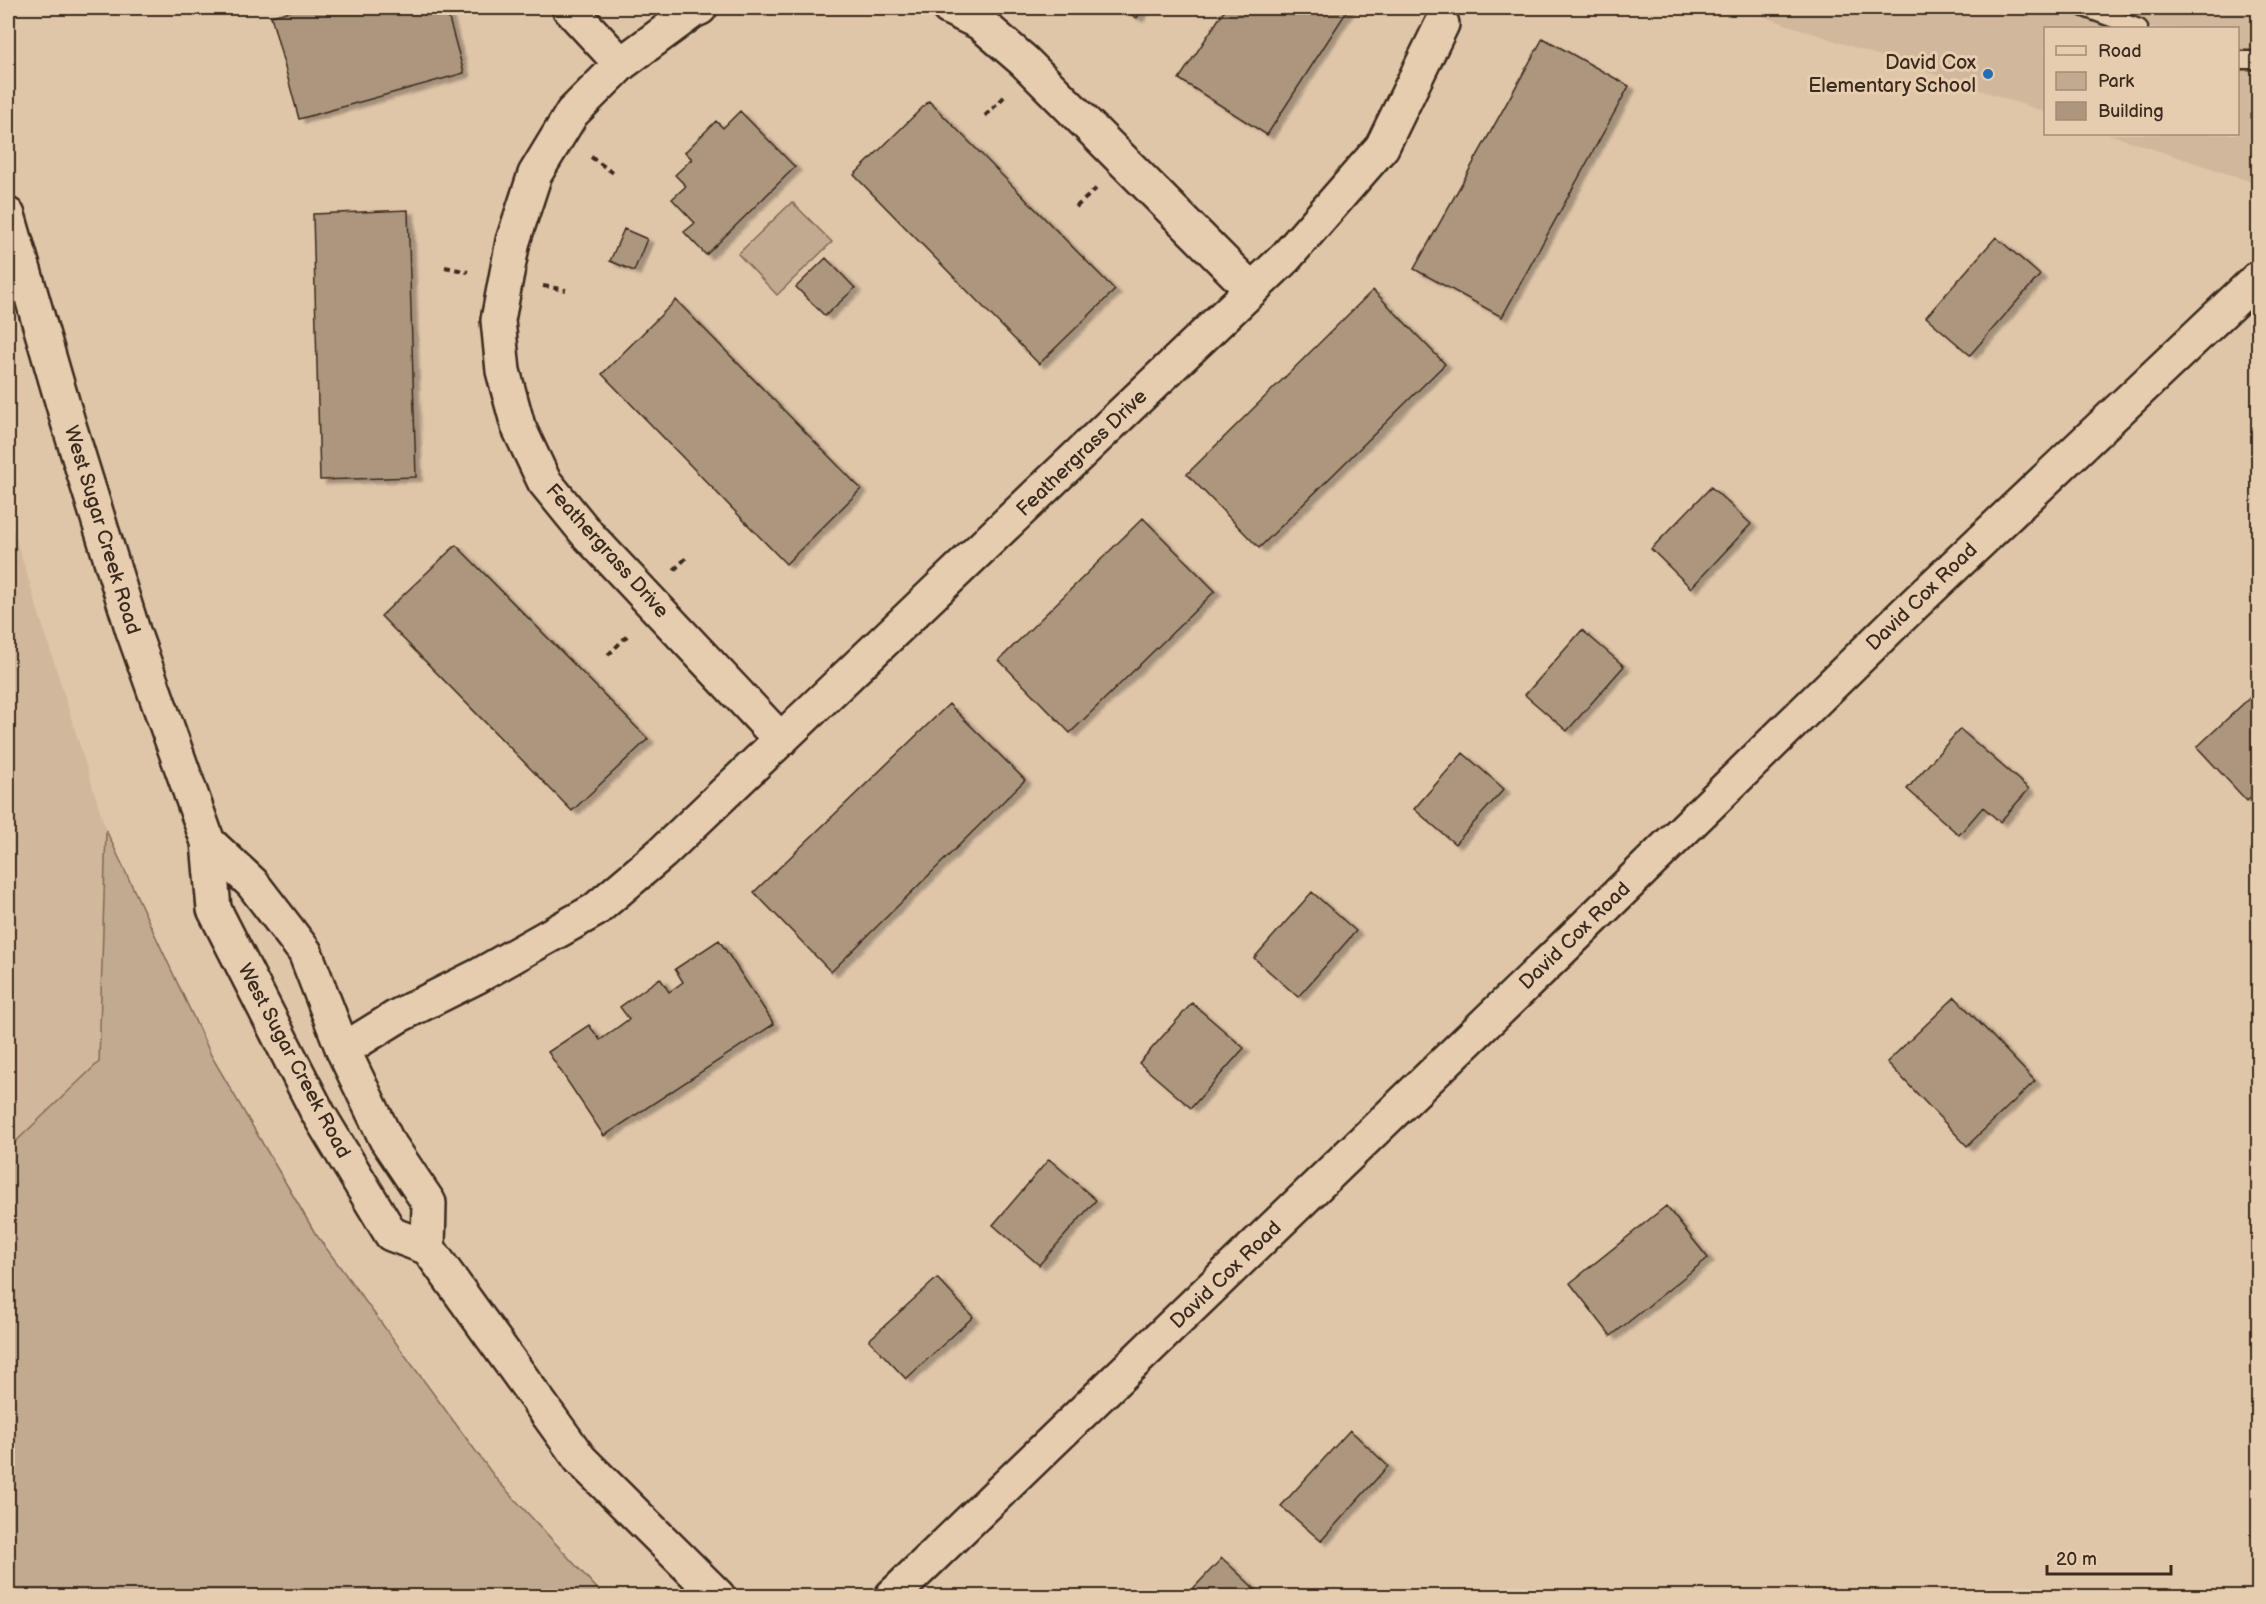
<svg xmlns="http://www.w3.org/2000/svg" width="2266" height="1604" font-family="'Balsamiq Sans',sans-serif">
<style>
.built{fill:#d1b89c}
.green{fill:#c2aa90;stroke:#7e6a57;stroke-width:1.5}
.building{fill:#ad967e;stroke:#3b2a1e;stroke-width:1.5;filter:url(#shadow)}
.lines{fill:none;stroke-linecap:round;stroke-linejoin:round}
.lane-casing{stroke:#3b2a1e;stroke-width:21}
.street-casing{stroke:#3b2a1e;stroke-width:38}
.secondary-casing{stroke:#3b2a1e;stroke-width:38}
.path{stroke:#3b2a1e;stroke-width:4;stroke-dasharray:6 4.5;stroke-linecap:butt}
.lane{stroke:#e7cdaf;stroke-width:16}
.street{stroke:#e7cdaf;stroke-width:33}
.secondary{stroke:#e7cdaf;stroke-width:33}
.poi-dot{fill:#1f6fb2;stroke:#e7cdaf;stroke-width:2}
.labels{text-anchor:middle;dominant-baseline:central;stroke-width:6;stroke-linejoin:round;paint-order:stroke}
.poi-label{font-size:20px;fill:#3b2a1e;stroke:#e7cdaf;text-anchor:end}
.street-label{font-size:20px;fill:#3b2a1e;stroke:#e7cdaf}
</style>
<defs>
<filter id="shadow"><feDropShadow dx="6" dy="4" stdDeviation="1.5" flood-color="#0004"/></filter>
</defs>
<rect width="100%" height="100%" fill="#e0c6a9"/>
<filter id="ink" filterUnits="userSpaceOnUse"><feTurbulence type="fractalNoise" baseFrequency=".0167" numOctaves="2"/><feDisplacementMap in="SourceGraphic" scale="12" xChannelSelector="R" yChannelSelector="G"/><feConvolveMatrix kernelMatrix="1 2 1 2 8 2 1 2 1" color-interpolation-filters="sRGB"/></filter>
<g filter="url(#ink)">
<!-- built -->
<path class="built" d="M1738 8H2258V184L2108 134H2238V28H2046L2045 112Z
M8 513 106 830 99 1062 8 1149Z"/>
<!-- green -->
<path class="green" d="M792 202 832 242 777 295 738 254Z
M106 830 212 1057 315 1233 497 1480 604 1596H8V1149L99 1062Z"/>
<!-- building -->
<path class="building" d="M302 8H446L464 73 299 119 271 16Z
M1121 8H1143L1137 18Z
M1226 8H1349L1267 135 1179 79Z
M1543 38 1629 86 1502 317 1414 269Z
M929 101 1115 290 1039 364 854 175Z
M740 111 795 167 706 255 684 232 695 223 672 199 686 186 675 175 692 159 685 152 716 121 723 128Z
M408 210 416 477 320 480 313 214Z
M624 229 647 239 634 271 610 261Z
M1996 237 2040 275 1970 355 1926 317Z
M826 258 855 288 825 316 796 287Z
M1373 290 1445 364 1259 548 1187 474Z
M676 300 861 489 786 564 602 374Z
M1711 487 1751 524 1691 588 1651 549Z
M1143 518 1215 591 1070 733 999 660Z
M456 545 648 739 572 811 381 616Z
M1582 630 1624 666 1567 731 1525 695Z
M2258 690V790L2247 801 2197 747Z
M949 704 1025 780 831 972 754 892Z
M1960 729 2029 789 2000 822 1983 807 1959 835 1907 789Z
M1463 753 1504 789 1455 844 1414 809Z
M1312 892 1356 931 1298 997 1254 958Z
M719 940 774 1024 604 1136 548 1052 589 1025 600 1040 629 1019 620 1007 660 978 669 992 683 982 675 969Z
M1955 997 2035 1081 1967 1146 1887 1062Z
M1192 1003 1244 1048 1191 1108 1139 1063Z
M1049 1159 1096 1200 1039 1265 993 1225Z
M1666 1206 1708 1258 1611 1336 1570 1283Z
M937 1278 973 1317 906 1379 869 1340Z
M1350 1430 1388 1466 1321 1541 1281 1506Z
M1222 1558 1256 1590 1250 1596H1186Z"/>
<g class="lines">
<defs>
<path id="lane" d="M2084 8 2139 28
M2238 60H2258"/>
<path id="street" d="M569 8 621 64
M700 8 693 11 621 64 572 113 535 174 513 241 498 320 503 371 518 426 544 481 588 535 781 740
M949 8 980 23 1024 61 1252 290
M343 1050 398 1016 478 976 595 910 662 853 1286 257 1382 147 1442 24"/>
<path id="secondary" d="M8 215 68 422 133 631 208 842 214 909 318 1113 391 1234 428 1248 580 1459 718 1596
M208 842 252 883 305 952 343 1050 386 1139 429 1203 428 1248
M892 1596 1553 958 1905 613 2258 278"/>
</defs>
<!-- lane casing -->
<use href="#lane" class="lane-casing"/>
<!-- street casing -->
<use href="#street" class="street-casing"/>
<!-- secondary casing -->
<use href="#secondary" class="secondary-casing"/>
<!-- path -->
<path class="path" d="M985 116 1006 95
M591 157 615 174
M1076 207 1098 187
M445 267 468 272
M543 286 566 290
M674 570 686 558
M608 655 630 633"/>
<!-- lane -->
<use href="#lane" class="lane"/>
<!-- street -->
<use href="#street" class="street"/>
<!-- secondary -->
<use href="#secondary" class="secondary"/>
</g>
</g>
<!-- markers -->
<circle class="poi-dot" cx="1988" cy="74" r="6"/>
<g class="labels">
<!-- poi labels -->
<g class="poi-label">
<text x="1976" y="63">David Cox<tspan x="1976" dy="23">Elementary School</tspan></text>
</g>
<!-- street labels -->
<g class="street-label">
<text transform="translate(1082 453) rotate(-44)">Feathergrass Drive</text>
<text transform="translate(102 530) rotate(73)">West Sugar Creek Road</text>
<text transform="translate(607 551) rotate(48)">Feathergrass Drive</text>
<text transform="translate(1922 597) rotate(-44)">David Cox Road</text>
<text transform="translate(1575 936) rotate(-44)">David Cox Road</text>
<text transform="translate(294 1061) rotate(62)">West Sugar Creek Road</text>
<text transform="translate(1226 1275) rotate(-44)">David Cox Road</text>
</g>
</g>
<!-- margin -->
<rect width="2266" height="1604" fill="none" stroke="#e7cdaf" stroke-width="30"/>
<rect x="15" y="15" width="2236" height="1574" fill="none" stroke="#3b2a1e" stroke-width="2" filter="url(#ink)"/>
<!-- legend -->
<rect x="2044" y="27" width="195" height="108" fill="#e7cdaf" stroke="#a28c75" stroke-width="1.5"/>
<rect x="2056" y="46" width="30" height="9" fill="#e7cdaf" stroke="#a28c75" stroke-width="1.5"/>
<text x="2098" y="57" font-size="18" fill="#3b2a1e">Road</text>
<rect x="2056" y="72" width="30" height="18" fill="#c2aa90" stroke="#a28c75" stroke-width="1.5"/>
<text x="2098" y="87" font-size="18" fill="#3b2a1e">Park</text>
<rect x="2056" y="102" width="30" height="18" fill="#ad967e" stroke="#a28c75" stroke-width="1.5"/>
<text x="2098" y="117" font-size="18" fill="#3b2a1e">Building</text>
<!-- scale -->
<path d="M2047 1565v9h124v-9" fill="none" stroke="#3b2a1e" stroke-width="3"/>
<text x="2056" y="1565" font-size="18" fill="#3b2a1e" stroke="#e7cdaf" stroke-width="4.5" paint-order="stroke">20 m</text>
</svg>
